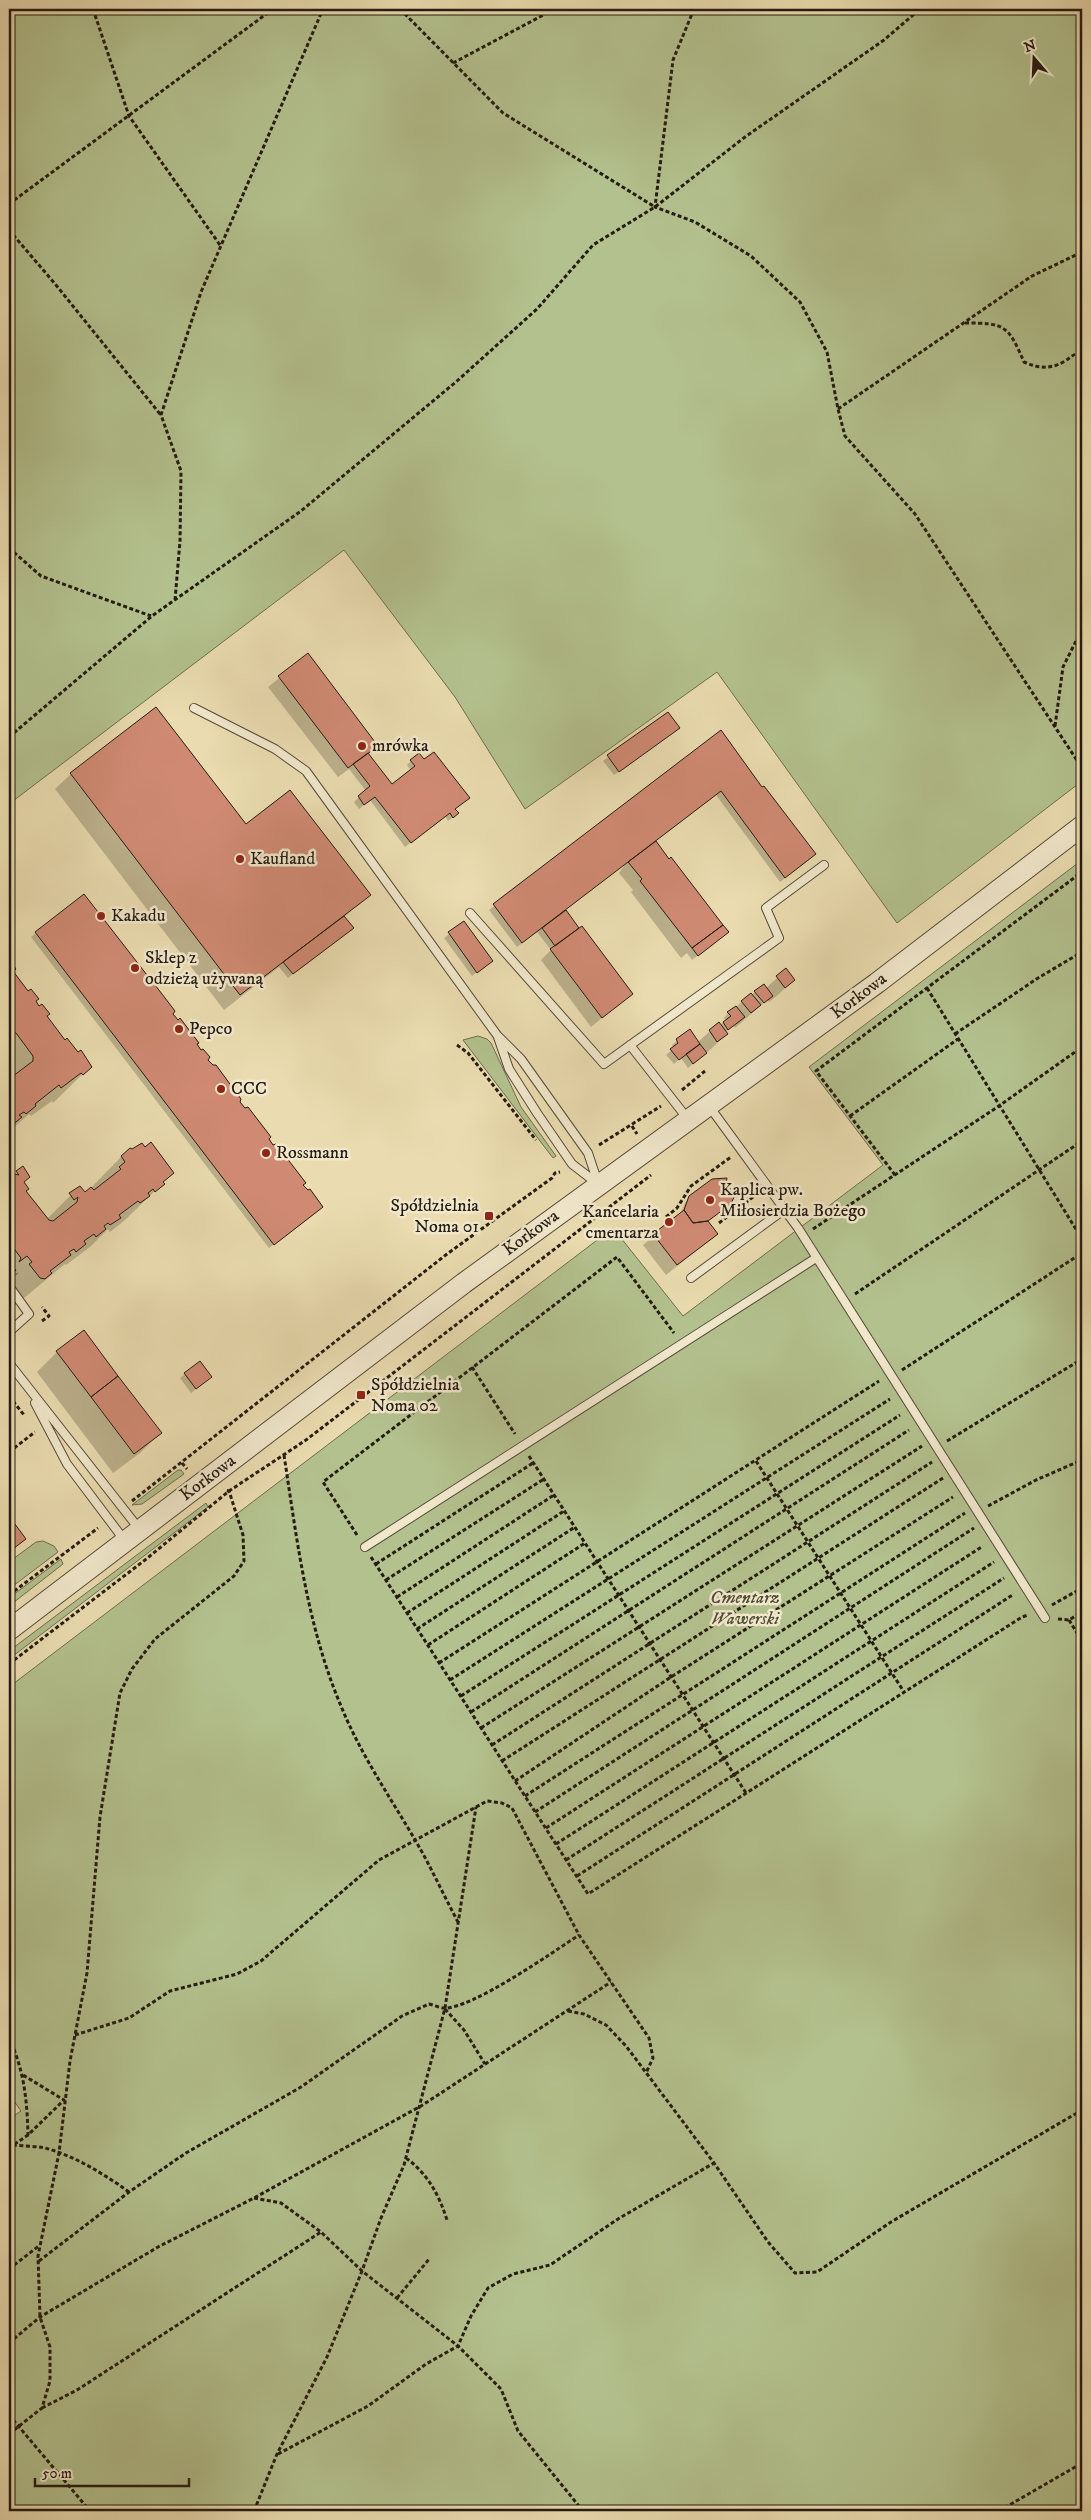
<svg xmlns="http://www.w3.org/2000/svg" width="1091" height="2520" font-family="'IM FELL DW Pica',serif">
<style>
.green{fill:#b3c18e;stroke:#6c6e50}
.shadow{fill:#0003}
.building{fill:#d08a74;stroke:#241b11}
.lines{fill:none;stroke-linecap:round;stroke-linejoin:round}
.service-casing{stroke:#564b39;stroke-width:10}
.tertiary-casing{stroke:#564b39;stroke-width:22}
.path{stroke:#241b11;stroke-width:3;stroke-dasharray:4 2.5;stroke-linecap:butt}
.service{stroke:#f1e8cc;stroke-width:8}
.tertiary{stroke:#f1e8cc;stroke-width:20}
.poi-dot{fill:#8f2418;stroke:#f1e8cc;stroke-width:2}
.labels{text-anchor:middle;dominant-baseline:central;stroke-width:5;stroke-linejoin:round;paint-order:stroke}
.poi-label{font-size:18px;fill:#241b11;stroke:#f1e8cc;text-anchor:start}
.street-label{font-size:18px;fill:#241b11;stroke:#f1e8cc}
.park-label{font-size:18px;font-style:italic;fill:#4f4d36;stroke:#f1e8cc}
</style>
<rect width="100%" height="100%" fill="#eadcb0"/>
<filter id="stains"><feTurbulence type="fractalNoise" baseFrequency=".004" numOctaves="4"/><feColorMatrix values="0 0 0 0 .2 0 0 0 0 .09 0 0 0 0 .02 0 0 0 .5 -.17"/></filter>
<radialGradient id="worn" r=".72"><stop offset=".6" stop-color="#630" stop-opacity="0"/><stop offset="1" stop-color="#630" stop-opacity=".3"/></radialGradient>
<!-- green -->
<path class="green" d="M9 9H1082V781L897 923 717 672 525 809 455 697 344 550 9 804Z
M1082 860V2511H9V2119L21 2111 9 2094V1687L613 1228 683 1316 883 1165 809 1067Z
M478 1036 487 1039 491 1043 521 1107 556 1156 553 1158 463 1040Z
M178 1470H181L184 1474 142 1504 132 1505Z
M206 1503 208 1507 9 1659V1651Z
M43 1541 54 1546 58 1552 9 1589V1562L36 1542Z
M61 1559 63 1564 9 1606V1598Z"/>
<!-- shadow -->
<path class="shadow" d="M308 655 377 746 368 755 391 785 411 771 407 765 411 761 457 813 452 818 448 821 445 816 405 847 370 800 359 809 354 802 366 791 349 769 338 777 268 687Z
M668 713 674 732 614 775 603 761Z
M721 732 810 859 780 882 716 795 654 842 722 937 692 960 687 953 681 958 631 892 633 890 619 873 626 863 565 910 578 927 574 932 631 994 591 1027 541 960 551 950 537 932 517 947 489 910Z
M71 774 245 826 369 895 344 917 347 932 288 978 279 967 224 1010 55 789Z
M84 896 302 1185 317 1212 269 1248 31 937Z
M464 923 491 961 472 976 444 938Z
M9 962 14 969 12 972 65 1041 90 1067 53 1103 52 1101 31 1116 29 1114 9 1132Z
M786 970 793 980 778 995 769 1002 767 1000 735 1028 734 1026 725 1032 726 1034 711 1049 688 1068 681 1058 674 1064 666 1055 674 1048 672 1045 689 1031 698 1042 710 1031 726 1021 724 1018 728 1013 755 992 766 988Z
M141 1144 173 1173 125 1220 110 1232 108 1229 90 1247 66 1265 65 1264 12 1308 9 1304V1169L13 1176 22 1169 25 1191 47 1219 71 1195 85 1194 121 1157Z
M690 1197 724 1208 707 1222 717 1234 666 1275 643 1245 680 1215 685 1203Z
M57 1352 160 1433 140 1453 113 1473 37 1372Z
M185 1374 206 1381 191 1393 180 1378Z"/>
<!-- building -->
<path class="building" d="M308 653 378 746 348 768 278 676Z
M156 707 246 824 290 790 371 895 240 995 70 773Z
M668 712 680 728 619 772 607 755Z
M721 730 762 787 764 786 816 854 785 878 721 791 522 943 493 904Z
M434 752 470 798 455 809 459 813 453 818 450 813 411 843 375 797 364 805 358 796 370 786 353 764 368 753 392 784 415 766 410 760 419 753 424 759Z
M656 841 669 859 671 857 723 925 692 948 640 881 642 879 628 862Z
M84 894 147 975 145 977 150 983 152 981 175 1011 173 1014 178 1020 180 1018 199 1043 197 1044 201 1050 203 1049 210 1057 208 1060 213 1065H216L241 1099 240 1102 245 1108 248 1107 271 1137 269 1139 273 1145 276 1144 306 1183 303 1185 308 1190 310 1189 323 1207 274 1245 35 932Z
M566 910 579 928 555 946 542 928Z
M344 916 354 928 293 974 283 962Z
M464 921 493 961 477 973 448 932Z
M723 925 729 932 698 956 692 948Z
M582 926 633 994 602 1018 550 949Z
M9 960 16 969 13 971 28 991 31 989 39 999 36 1001 39 1006 42 1004 50 1014 47 1016 65 1040 67 1038 78 1052 81 1050 92 1067 83 1075 81 1073 61 1088 59 1085 35 1104 36 1106 26 1114 24 1112 19 1115 22 1117 11 1126 9 1123V1079L33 1061V1056L16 1033 10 1032 13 1036 9 1039Z
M786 968 795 980 785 988 776 976Z
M764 984 773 996 764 1003 754 991Z
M751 993 761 1005 751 1013 741 1001Z
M736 1006 745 1017 728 1030 723 1022 731 1016 727 1012Z
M719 1022 728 1034 717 1042 709 1030Z
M690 1029 700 1044 679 1060 670 1049 678 1043 676 1039Z
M700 1044 707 1053 693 1064 686 1054Z
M151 1142 174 1173 163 1182 165 1184 155 1192 153 1189 148 1193 150 1196 140 1203 138 1201 119 1215 121 1218 110 1225 108 1223 104 1226 106 1229 96 1237 94 1234 84 1241 86 1244 76 1252 74 1249 69 1252 71 1255 50 1271 52 1273 45 1279 40 1278 29 1264 32 1262 27 1256 19 1262 21 1258 9 1242V1167L14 1174 19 1175 16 1171 23 1166 30 1177 24 1182 29 1189 26 1191 49 1220 53 1221 77 1202 78 1197 74 1200 69 1193 80 1186 85 1192 91 1187 94 1190 121 1169 119 1167 125 1162 121 1156 130 1148 132 1149 142 1143 145 1147Z
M727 1178 726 1184 730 1189 737 1190 731 1204 708 1221 693 1223 684 1210 689 1196 712 1179Z
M684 1210 693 1223 708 1221 718 1234 677 1265 653 1234Z
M84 1330 118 1376 91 1397 56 1351Z
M200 1361 212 1377 196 1389 184 1373Z
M118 1376 162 1433 134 1454 91 1397Z
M9 1516 26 1539 9 1552Z"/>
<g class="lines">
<defs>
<path id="service" d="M194 708 275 749 306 771 497 1035 521 1059 588 1153 598 1183
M470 913 604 1064 779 938 766 908 824 865
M498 1037 509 1069 537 1113 572 1164 598 1184
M630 1045 687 1118
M709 1106 798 1228 1045 1618
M691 1278 785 1209
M9 1286 29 1314 9 1332
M9 1363 140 1530
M35 1403 67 1464 125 1541
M365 1547 816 1258"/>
<path id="tertiary" d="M9 1630 464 1283 877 983 1082 826"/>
</defs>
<!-- service casing -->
<use href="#service" class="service-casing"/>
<!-- tertiary casing -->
<use href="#tertiary" class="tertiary-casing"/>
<!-- path -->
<path class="path" d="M93 9 129 116 220 245
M400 9 503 113 655 207
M694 9 673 60 655 207 695 222 751 256 800 302 827 352 838 409 845 436 915 514 1082 768
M453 63 549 12 550 9
M9 204 273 9
M9 230 56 285 160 414
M965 323C1005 323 1008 325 1024 362 1038 368 1050 370 1065 361 1071 357 1075 353 1082 352
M838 409 1032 276 1082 252
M9 548 41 576 151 616
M175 600 180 541 181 471 161 415 201 292 323 9
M1055 726 1063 667 1079 635 1082 614
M9 737 152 616 301 511 457 381 537 309 593 245 655 207 745 137 884 40 920 9
M927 988 1082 1239
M955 1034 1038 978 1082 952
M457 1045 468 1053 536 1140
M682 1090 705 1071
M850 1116 958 1039
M632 1126 637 1134
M599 1145 661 1106
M895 1175 816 1071 1082 872
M666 1217 677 1208 691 1186 731 1157
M719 1223 757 1194
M813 1229 999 1106 1082 1047
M9 1263 17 1274
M855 1294 1082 1141
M42 1321 49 1316 42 1307
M472 1367 515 1434
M902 1370 1082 1253
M9 1396 24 1415
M947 1441 1082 1359
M9 1452 35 1432
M284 1455C297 1540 307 1626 341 1706 360 1753 388 1794 414 1838 430 1865 443 1894 458 1922
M529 1456 746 1793
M756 1461 904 1692
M182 1463 187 1469
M132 1501 447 1254 552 1178 555 1173 560 1172
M988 1506 1036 1480 1082 1460
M357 1535 323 1482 617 1257 674 1333
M371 1557 588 1894 1022 1617 1028 1615
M376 1564 533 1463
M386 1580 544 1479
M9 1595 98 1528
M397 1597 554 1495
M1052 1605 1082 1588
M407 1613 564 1511
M1058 1619 1069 1620 1082 1612
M1069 1620 1082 1641
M417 1629 575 1527
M428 1645 585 1543
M439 1663 879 1381
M9 1664 145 1560 229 1491 306 1440 651 1175
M450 1680 890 1399
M461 1696 900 1415
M471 1712 909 1430
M481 1728 922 1446
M492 1745 932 1462
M502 1761 943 1478
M515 1781 671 1677 953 1497
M525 1796 965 1513
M535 1812 974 1528
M546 1828 983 1546
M556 1844 994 1562
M566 1860 1004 1578
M577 1876 1014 1594
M445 2009 464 2030 485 2064
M568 2011 584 2014 606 2025 626 2046 714 2163 768 2242 795 2273 817 2272 891 2222 1082 2110
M75 2035 129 2018 170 1991 237 1974 261 1961 379 1860 487 1801 502 1803 512 1808 579 1935 649 2038 653 2058 646 2073
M9 2037C24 2071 27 2098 28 2135
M13 2145C23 2146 35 2146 45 2148 75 2156 104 2174 129 2192
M9 2148 28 2135 64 2100 23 2075
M406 2158C428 2174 439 2195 447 2220
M254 2198 281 2203 321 2232 362 2271 458 2346 501 2389 518 2431 583 2511
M39 2261 129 2192 186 2153 301 2087 402 2016 429 2004C434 2005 440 2008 444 2008 472 2009 553 1952 579 1935
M9 2269 40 2245
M397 2298 430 2258
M9 2343 40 2317 158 2247 254 2198 421 2106 611 1982
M42 2408 77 2390 321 2232
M9 2415 90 2511
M9 2434 42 2408 50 2381V2347L40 2317 38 2256 59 2153 70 2061 87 1973 100 1817 120 1693 132 1669 155 1639 234 1576 244 1561 243 1535 229 1491 225 1490
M278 2454 368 2406 426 2364 458 2346 471 2316 488 2288 513 2274 550 2265 618 2219 714 2163
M254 2511 277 2454 327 2357 362 2271 381 2218 404 2165 445 2008 476 1807
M999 2511 1082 2463"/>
<!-- service -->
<use href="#service" class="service"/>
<!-- tertiary -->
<use href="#tertiary" class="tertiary"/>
</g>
<!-- markers -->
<g class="poi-dot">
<circle cx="362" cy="746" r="5"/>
<circle cx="240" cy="859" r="5"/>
<circle cx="101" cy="916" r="5"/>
<circle cx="135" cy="968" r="5"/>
<circle cx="179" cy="1029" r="5"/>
<circle cx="221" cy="1089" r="5"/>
<circle cx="266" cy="1153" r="5"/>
<circle cx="710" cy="1200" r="5"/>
<rect x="484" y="1211" width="10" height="10" rx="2.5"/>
<circle cx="669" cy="1222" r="5"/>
<rect x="356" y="1390" width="10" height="10" rx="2.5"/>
</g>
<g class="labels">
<!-- poi labels -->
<g class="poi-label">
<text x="372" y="746">mrówka</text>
<text x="250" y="859">Kaufland</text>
<text x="111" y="916">Kakadu</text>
<text x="145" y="958">Sklep z<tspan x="145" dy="21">odzieżą używaną</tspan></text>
<text x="189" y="1029">Pepco</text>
<text x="231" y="1089">CCC</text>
<text x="276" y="1153">Rossmann</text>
<text x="720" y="1190">Kaplica pw.<tspan x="720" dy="21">Miłosierdzia Bożego</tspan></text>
<text x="479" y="1206" text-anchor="end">Spółdzielnia<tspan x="479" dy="21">Noma 01</tspan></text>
<text x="659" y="1212" text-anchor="end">Kancelaria<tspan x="659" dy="21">cmentarza</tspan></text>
<text x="371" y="1385">Spółdzielnia<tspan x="371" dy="21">Noma 02</tspan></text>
</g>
<!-- street labels -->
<g class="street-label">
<text transform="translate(859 996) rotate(-37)">Korkowa</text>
<text transform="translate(531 1233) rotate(-36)">Korkowa</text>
<text transform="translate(208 1478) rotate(-37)">Korkowa</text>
</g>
<!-- park labels -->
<g class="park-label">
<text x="745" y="1598">Cmentarz<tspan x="745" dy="21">Wawerski</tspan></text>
</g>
</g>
<!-- margin -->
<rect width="1091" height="2520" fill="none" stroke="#eadcb0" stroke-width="30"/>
<rect x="10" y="10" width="1071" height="2500" fill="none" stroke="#241b11" stroke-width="2.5"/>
<rect x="15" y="15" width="1061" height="2490" fill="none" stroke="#241b11"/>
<!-- north arrow -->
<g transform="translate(1034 58) rotate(341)" stroke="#f1e8cc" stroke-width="4" paint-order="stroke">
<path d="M0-4L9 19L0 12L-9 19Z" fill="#241b11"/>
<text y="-8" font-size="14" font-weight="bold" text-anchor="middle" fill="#241b11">N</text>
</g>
<!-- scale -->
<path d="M35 2478v8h154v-8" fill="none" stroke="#241b11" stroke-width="2.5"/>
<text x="42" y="2478" font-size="15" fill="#241b11" stroke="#f1e8cc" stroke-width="4" paint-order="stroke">50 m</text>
<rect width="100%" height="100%" filter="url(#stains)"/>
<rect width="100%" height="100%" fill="url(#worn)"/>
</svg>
